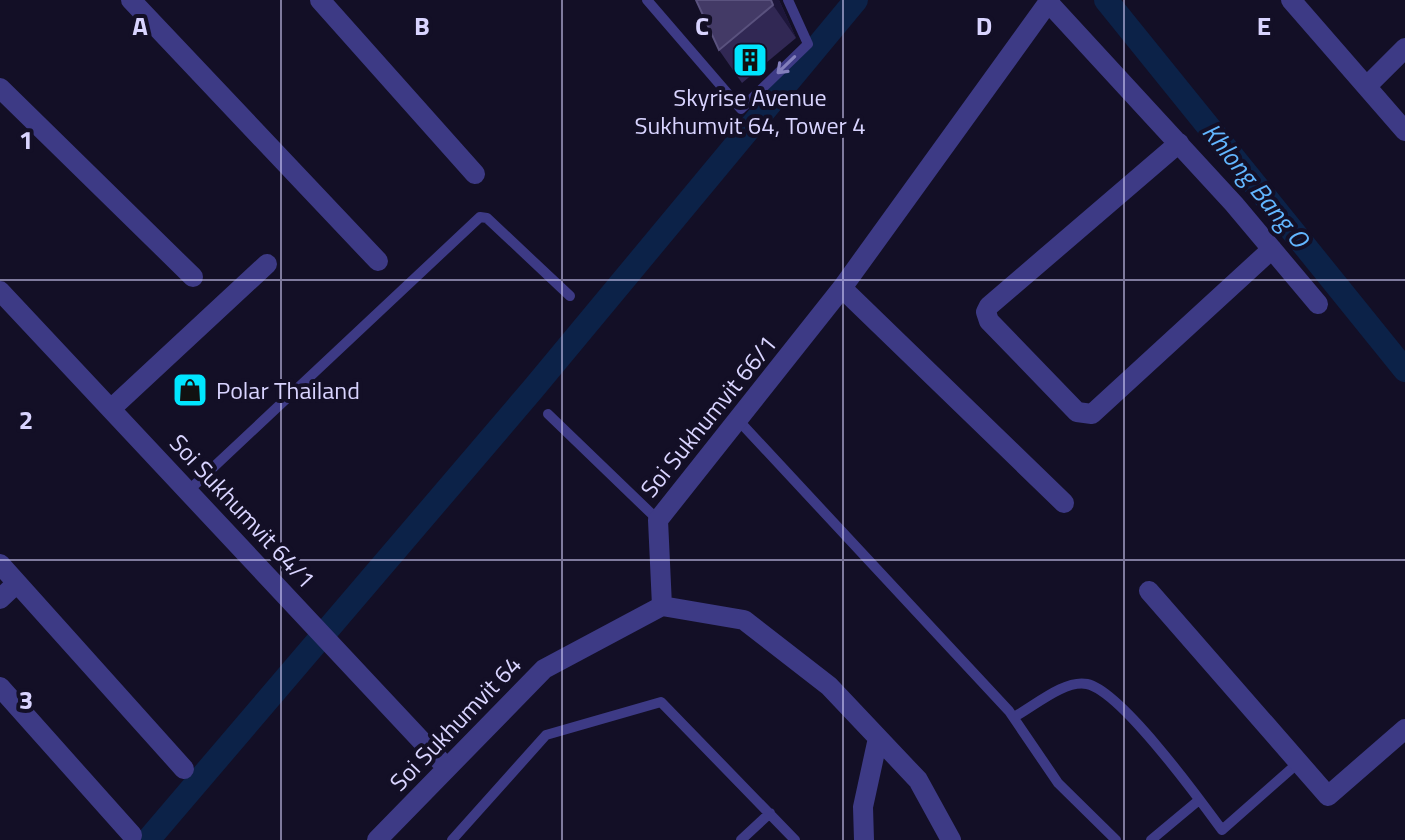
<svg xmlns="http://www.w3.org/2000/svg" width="1405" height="840" font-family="'Titillium Web',sans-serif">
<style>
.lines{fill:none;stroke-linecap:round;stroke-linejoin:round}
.canal{stroke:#0c2248;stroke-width:24}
.service{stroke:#3d3a85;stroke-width:10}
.minor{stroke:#3d3a85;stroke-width:20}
.wall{fill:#312854}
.shaded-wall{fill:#1d163a}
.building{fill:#433a66;stroke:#5a527e;stroke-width:2}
.oneway{stroke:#837fbc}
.grid{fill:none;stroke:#d9d4ff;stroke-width:2;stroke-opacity:0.55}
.labels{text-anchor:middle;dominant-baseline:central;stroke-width:8;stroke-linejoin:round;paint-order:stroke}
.poi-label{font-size:24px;fill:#d9d4ff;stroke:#130f26}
.street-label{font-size:24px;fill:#d9d4ff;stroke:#130f26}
.water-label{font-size:26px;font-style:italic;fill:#62b6ff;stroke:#130f26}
.grid-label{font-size:26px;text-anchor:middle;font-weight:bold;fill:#d9d4ff;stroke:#130f26;stroke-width:8;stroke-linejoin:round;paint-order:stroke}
</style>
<rect width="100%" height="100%" fill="#130f26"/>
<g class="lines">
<!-- canal -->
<path class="canal" d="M1106 0 1405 370
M148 840 533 389 856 0"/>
<!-- service -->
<path class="service" d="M647 0 741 109 808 44 788 0
M548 414 658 520
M739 421 1009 711 1058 783 1116 840
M187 492 480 217 487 218 570 296
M1014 717C1033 707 1065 679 1087 684 1121 691 1200 800 1222 830L1298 763
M452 840 546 735 661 702 795 840
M741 840 770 813
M1151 840 1199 800"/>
<!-- minor -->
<path class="minor" d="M131 0 378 261
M320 0 475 174
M1291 0 1405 131
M1048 2 1234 204 1318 304
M1368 85 1405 48
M0 88 193 277
M1179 143 989 306 986 312 989 321 1077 412 1092 414 1272 249
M842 288 1064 503
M0 291 447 768
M113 407 267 264
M0 564 184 769
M1149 591 1328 796 1405 729
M0 599 17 583
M662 606 658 520 842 288 1050 0
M662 606 744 620 829 686 918 780 951 840
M0 687 132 835
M377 840 544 669 662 606
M864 840 863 807 878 738"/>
</g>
<!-- wall -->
<path class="wall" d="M696 0H779L796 38 742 83 719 50Z"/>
<!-- shaded-wall -->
<path class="shaded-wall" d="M771 0H779L796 38 773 5Z"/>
<!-- building -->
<path class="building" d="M696 0H771L773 5 719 50Z"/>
<!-- one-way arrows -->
<defs><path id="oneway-shaft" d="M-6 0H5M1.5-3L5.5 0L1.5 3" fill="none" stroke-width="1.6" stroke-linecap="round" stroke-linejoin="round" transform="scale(2)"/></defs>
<use class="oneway" href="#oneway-shaft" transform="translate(786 65) rotate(136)"/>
<!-- grid -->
<path class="grid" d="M281 0V840M562 0V840M843 0V840M1124 0V840M0 280H1405M0 560H1405"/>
<!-- icons -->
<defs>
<symbol id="building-square" viewBox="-11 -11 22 22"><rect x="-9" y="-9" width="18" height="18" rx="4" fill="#00e5ff" stroke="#130f26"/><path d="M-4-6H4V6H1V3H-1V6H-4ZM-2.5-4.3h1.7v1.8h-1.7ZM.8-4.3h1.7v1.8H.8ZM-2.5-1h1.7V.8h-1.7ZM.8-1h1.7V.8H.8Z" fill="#111"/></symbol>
<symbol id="shop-square" viewBox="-11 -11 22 22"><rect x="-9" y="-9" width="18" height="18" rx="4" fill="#00e5ff" stroke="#130f26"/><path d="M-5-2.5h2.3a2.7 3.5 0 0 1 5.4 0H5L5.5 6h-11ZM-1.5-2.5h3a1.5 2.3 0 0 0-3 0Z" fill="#111"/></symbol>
</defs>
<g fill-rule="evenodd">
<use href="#building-square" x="730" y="40" width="40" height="40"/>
<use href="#shop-square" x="170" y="370" width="40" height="40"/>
</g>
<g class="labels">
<!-- poi labels -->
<g class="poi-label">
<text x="750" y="97">Skyrise Avenue<tspan x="750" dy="28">Sukhumvit 64, Tower 4</tspan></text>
<text x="216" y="390" text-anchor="start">Polar Thailand</text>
</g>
<!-- street labels -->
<g class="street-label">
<text transform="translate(708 416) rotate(-51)">Soi Sukhumvit 66/1</text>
<text transform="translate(243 511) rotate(47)">Soi Sukhumvit 64/1</text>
<text transform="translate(455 723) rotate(-46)">Soi Sukhumvit 64</text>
</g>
<!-- water labels -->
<g class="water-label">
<text transform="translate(1256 185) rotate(51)">Khlong Bang O</text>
</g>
</g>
<g class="grid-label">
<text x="140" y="35">A</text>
<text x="422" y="35">B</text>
<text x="702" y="35">C</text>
<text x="984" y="35">D</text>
<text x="1264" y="35">E</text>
<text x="26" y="149">1</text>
<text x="26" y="429">2</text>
<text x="26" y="709">3</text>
</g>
</svg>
